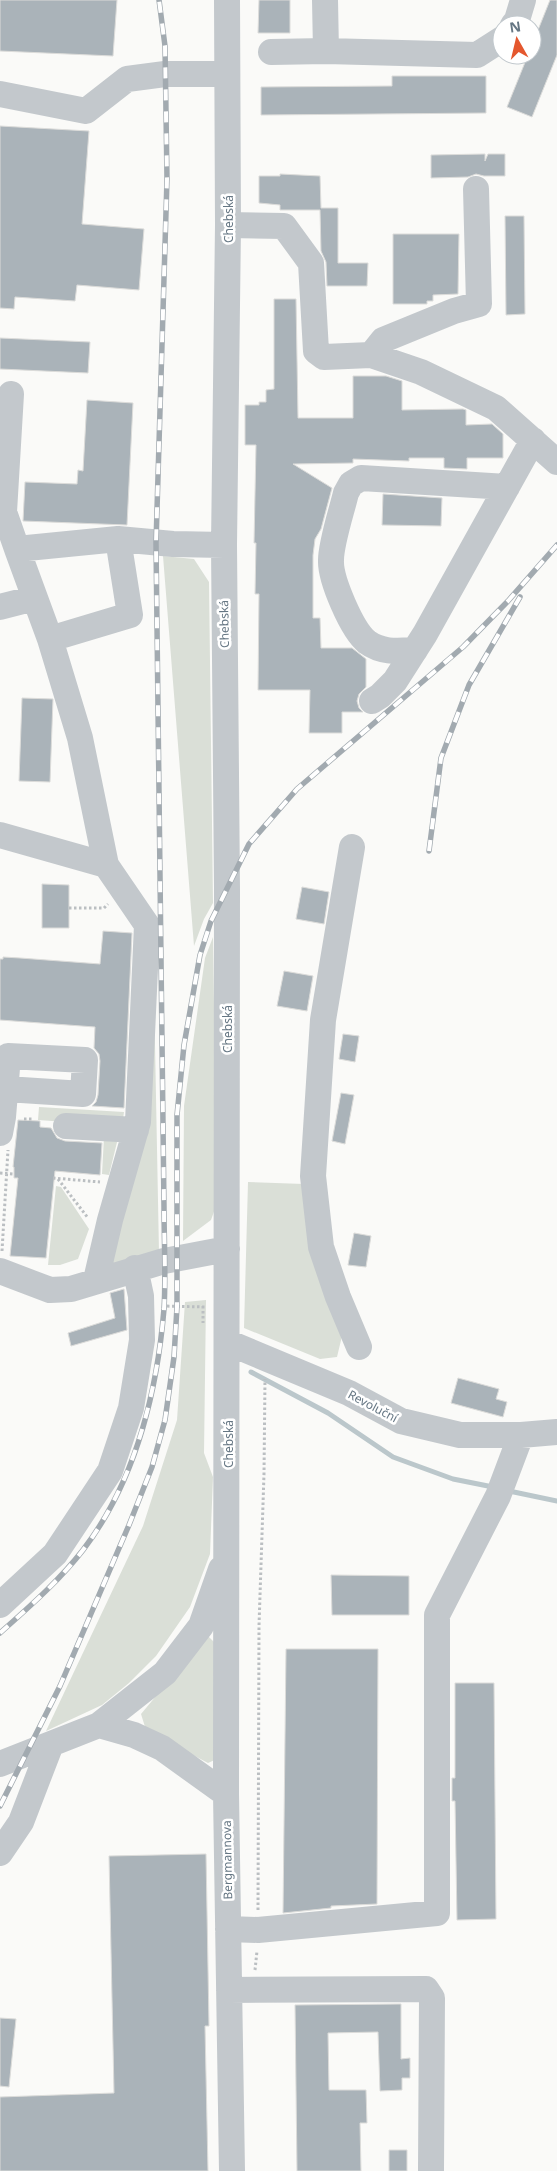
<svg xmlns="http://www.w3.org/2000/svg" width="557" height="2171" font-family="'Noto Sans',sans-serif">
<style>
.green{fill:#dadfd7}
.lines{fill:none;stroke-linecap:round;stroke-linejoin:round}
.stream{stroke:#bbc7cb;stroke-width:5}
.building{fill:#aab3b9;stroke:#dcdcda}
.path{stroke:#bbbfc2;stroke-width:3;stroke-dasharray:2.5 2.5;stroke-linecap:butt}
.minor{stroke:#c3c8cc;stroke-width:26}
.rail-casing{stroke:#a2aab0;stroke-width:5.5}
.rail{stroke:#fff;stroke-width:4;stroke-dasharray:11;stroke-linecap:butt}
.labels{text-anchor:middle;dominant-baseline:central;stroke-width:5;stroke-linejoin:round;paint-order:stroke}
.street-label{font-size:12px;fill:#657683;stroke:#fff}
</style>
<rect width="100%" height="100%" fill="#fafaf8"/>
<!-- green -->
<path class="green" d="M163 556 194 559 209 582 213 903 204 919 194 946Z
M213 937 217 1203 211 1220 183 1241 184 1106 205 958Z
M153 941 159 1252 109 1267Z
M39 1107 124 1112 122 1126 38 1120Z
M104 1137 118 1138 109 1175 102 1174Z
M248 1182 304 1184 342 1336 337 1357 320 1359 244 1328Z
M56 1186 61 1187 89 1229 78 1259 60 1265H48Z
M206 1300 204 1453 213 1477 210 1554 190 1607 156 1656 129 1683 102 1705 46 1731 143 1526 177 1420 185 1302Z
M207 1635 216 1644 219 1758 208 1763 146 1730 141 1714Z"/>
<g class="lines">
<!-- stream -->
<path class="stream" d="M251 1372 328 1413 393 1457 453 1479 493 1487
M509 1491 557 1501"/>
</g>
<!-- building -->
<path class="building" d="M0 0H117L113 56 0 51Z
M259 0H290V33H258Z
M550 0H557V55L532 117 507 107 528 55H532V45Z
M392 76H486V113L261 115V87L392 86Z
M0 126 89 131 82 224 144 229 139 290 77 285 75 301 15 297 14 309 0 308Z
M485 154V161L488 154H505V176H484L476 174 468 177 431 178V155Z
M280 174 320 176 321 208H338V263H368L367 286H327L326 262 321 251 320 210H280V205L259 203V176H280Z
M505 216H524L525 314 506 315Z
M393 234H459L458 294 433 295V301H427V304H393Z
M274 299H296L298 418H353V376H386L402 381V410L463 409 466 410V425L492 424 503 434V458H467V469L444 468V458H409V461L353 459V463L293 464 332 488 321 529 315 539 313 555V618H320L321 648H352L366 659V687L359 694 357 701 359 708 363 712H342V733H309L310 690H258L259 594H255L256 543H254L256 445H245V405H259V402H266V390L274 389Z
M0 338 90 342 88 373 0 369Z
M87 400 133 403 127 525 23 521 25 482 77 484 78 470 83 471Z
M383 494 442 498 441 526 382 525Z
M22 698 53 699 50 782 19 781Z
M42 884 69 885V928H42Z
M302 887 329 892 324 924 296 919Z
M103 931 132 933 124 1108 92 1106 96 1102 98 1095 100 1061 99 1054 94 1048 95 1027 0 1020V959H3V957L20 958 100 964Z
M284 971 313 976 307 1011 277 1006Z
M343 1034 359 1036 355 1062 339 1059Z
M341 1093 354 1095 345 1144 332 1141Z
M18 1120 40 1121V1127L51 1128 57 1138 65 1141 102 1143 100 1175 55 1171 46 1258 10 1256 18 1178H14V1167H13Z
M354 1233 371 1236 366 1267 348 1265Z
M124 1289 127 1330 71 1346 68 1333 115 1318 110 1293Z
M458 1378 499 1389 496 1399 507 1402 503 1417 451 1403Z
M331 1575 409 1576V1615H332Z
M286 1649H378L377 1904 331 1906V1908L283 1913Z
M455 1683H494L496 1919 457 1920 455 1801H452V1778H455Z
M206 1854 209 2026H205L208 2171H0V2097L114 2093 109 1856Z
M401 2004V2059L410 2058V2078H402V2090L380 2091 378 2032 328 2033 329 2090H366L367 2123H360L361 2171H297L295 2005Z
M0 2018 16 2019 9 2087 0 2086Z
M389 2150H407V2171H389Z"/>
<g class="lines">
<!-- path -->
<path class="path" d="M69 908H104L108 904
M24 1119H33
M0 1173 14 1174
M53 1178 100 1182
M58 1179 88 1218
M2 1251 8 1150
M162 1306 206 1307
M203 1306V1323
M258 1910 259 1626 264 1474 265 1379
M255 1970 257 1951"/>
<!-- minor -->
<path class="minor" d="M227 0 228 225 224 545 227 889 226 1794 232 2171
M325 0 326 51
M513 25 517 20 523 0
M271 52 326 51 477 55 502 39
M0 94 86 111 127 79 165 74H227
M228 225 284 226 311 263 316 351 324 357 371 355 421 372 496 408 557 462
M371 355 383 340 454 311 479 304 476 189
M11 394 4 512 17 549 118 539 173 544 224 545
M17 549 50 639 80 738 106 865 147 925 138 1122 110 1220 96 1280
M0 607 35 598
M50 639 130 615 118 539
M415 650C398 651 382 653 367 642 352 630 330 579 331 560 331 543 342 510 346 493L351 484 361 478 507 487
M372 701 380 696 395 681 425 634 533 440
M0 835 106 865
M352 847 323 1020 313 1176 321 1247 338 1297 359 1347
M66 1126 136 1130
M0 1133 3 1117 8 1056 85 1060 83 1094 6 1089
M0 1271 50 1290 71 1289 164 1261 227 1249
M227 1342 349 1393 401 1421 460 1435H521L557 1432
M0 1605 55 1554 110 1471 131 1408 142 1340 141 1296 135 1268
M99 1725 134 1735 162 1748 226 1794
M0 1764 99 1725 165 1673 201 1626 221 1569
M0 1853 21 1822 51 1744
M228 1929 258 1930 437 1913V1615L498 1496 521 1435
M229 1990 426 1989 432 1998 431 2171"/>
<defs>
<path id="rail" d="M429 851 441 758 469 685 520 597
M0 1633C29 1607 59 1581 83 1550 135 1482 157 1392 164 1309 166 1275 164 1240 164 1207L156 543 167 179 165 46 159 0
M0 1806 60 1686 129 1525 152 1467 165 1420 174 1357 177 1307V1115L184 1045 200 955 211 921 249 844 297 789 463 647 508 601 557 545"/>
</defs>
<!-- rail casing -->
<use href="#rail" class="rail-casing"/>
<!-- rail -->
<use href="#rail" class="rail"/>
</g>
<g class="labels">
<!-- street labels -->
<g class="street-label">
<text transform="translate(228 219) rotate(-90)">Chebská</text>
<text transform="translate(224 624) rotate(-91)">Chebská</text>
<text transform="translate(227 1029) rotate(-90)">Chebská</text>
<text transform="translate(373 1406) rotate(28)">Revoluční</text>
<text transform="translate(228 1444) rotate(-90)">Chebská</text>
<text transform="translate(227 1860) rotate(-91)">Bergmannova</text>
</g>
</g>
<!-- north arrow -->
<g transform="translate(517 40) rotate(352)"><circle r="24" fill="#ffffff" stroke="#c1c8cd"/>
<path d="M0-4L9 19L0 12L-9 19Z" fill="#e4572e"/>
<text y="-8" font-size="14" font-weight="bold" text-anchor="middle" fill="#657683">N</text>
</g>
</svg>
